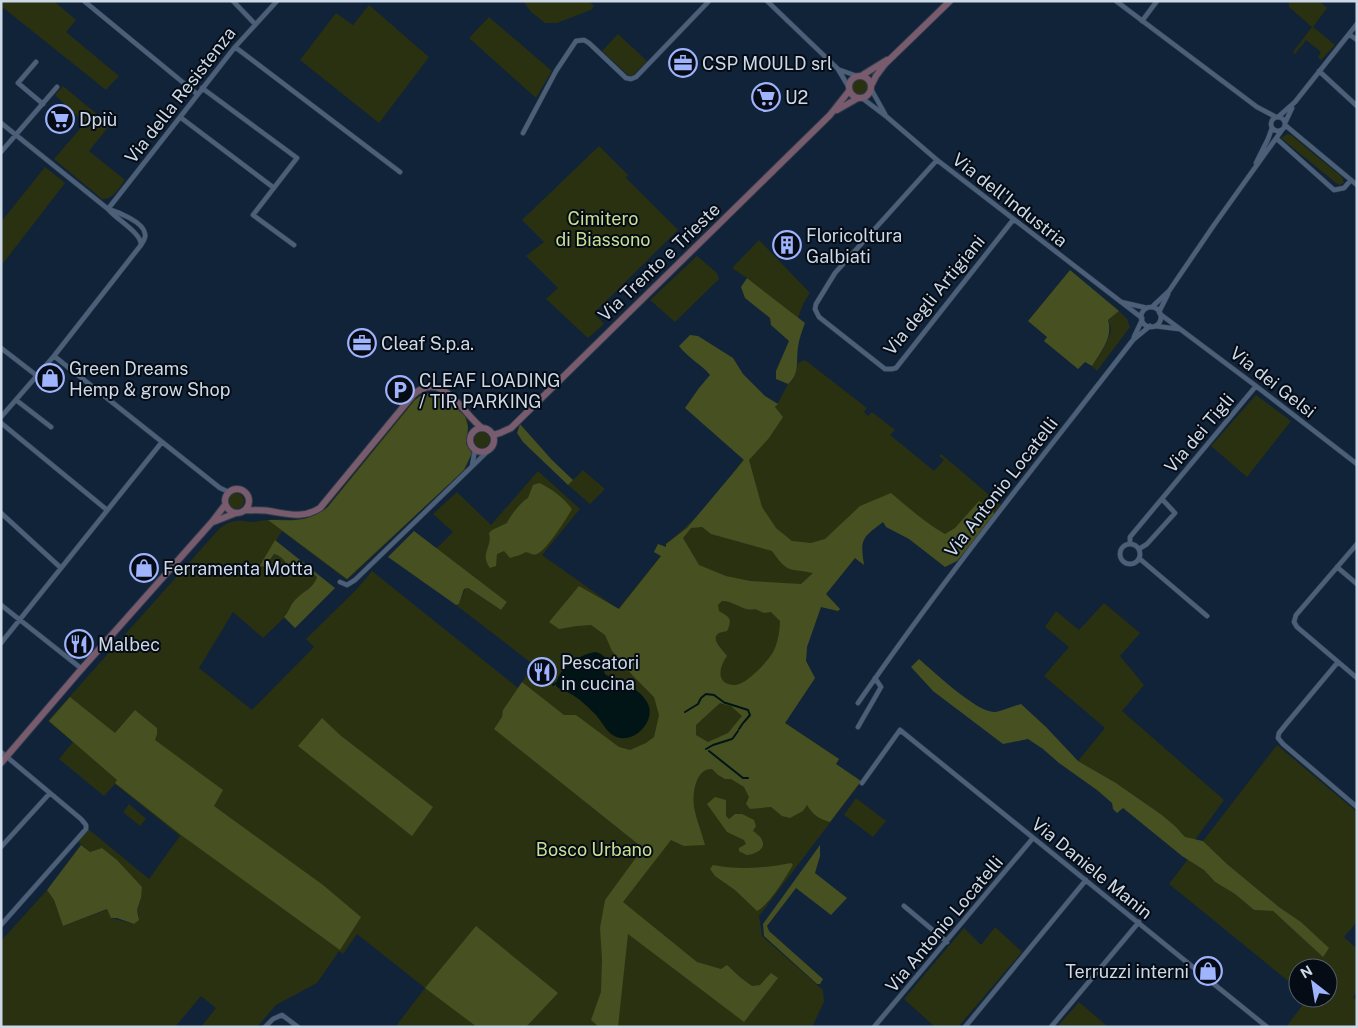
<svg xmlns="http://www.w3.org/2000/svg" width="1358" height="1028" font-family="'Public Sans',sans-serif">
<style>
.green{fill:#2a3110}
.forest{fill:#465021;fill-rule:evenodd}
.water{fill:#011516}
.lines{fill:none;stroke-linecap:round;stroke-linejoin:round}
.stream{stroke:#011516;stroke-width:2}
.street-casing{stroke:#313c4e;stroke-width:5.5}
.secondary-casing{stroke:#313c4e;stroke-width:8}
.street{stroke:#4b5f78;stroke-width:4.5}
.secondary{stroke:#785c6e;stroke-width:6}
.labels{text-anchor:middle;dominant-baseline:central;stroke-width:4;stroke-linejoin:round;paint-order:stroke}
.poi-label{font-size:18px;fill:#cdd9e7;stroke:#050c15;text-anchor:start}
.street-label{font-size:18px;fill:#cdd9e7;stroke:#050c15}
.park-label{font-size:18px;fill:#cbde92;stroke:#050c15}
</style>
<rect width="100%" height="100%" fill="#102338"/>
<!-- green -->
<path class="green" d="M1 1H54L76 20 66 32 119 76 106 90 1 6Z
M523 1H589L594 6 591 10 557 23H545L531 12Z
M1289 1H1319L1327 8 1313 27 1335 45 1321 60 1318 57 1321 52 1306 40 1295 54 1293 52 1312 27 1289 7Z
M369 5 429 57 379 123 300 60 336 13 353 25Z
M489 17 552 71 536 98 469 38Z
M618 34 647 61 632 76 628 75 602 51Z
M852 87a8 8 0 1 1 16 0a8 8 0 1 1-16 0Z
M63 86 110 125 89 151 125 180C119 188 113 200 102 199L54 159 85 123 55 95Z
M1287 134 1291 135 1342 177 1344 183 1340 185 1336 183 1281 138Z
M599 146 628 175 626 178 678 230 594 313 604 324 588 338 546 299 558 288 526 256 544 242 522 220Z
M45 167 65 183 1 266V222Z
M759 240 810 293 803 304 798 318 747 278 732 268Z
M697 256 717 273 719 279 675 322 650 300Z
M1119 311 1127 319 1130 327 1097 371 1092 366C1098 359 1111 338 1111 328 1110 325 1109 323 1108 320Z
M805 360 867 408 864 412 868 416 872 412 895 430 890 435 934 471 944 460 939 456 941 454 1001 505 996 515 957 561 893 510 883 522 868 533 861 544 864 565 855 558 826 594 840 609 838 611 817 606 821 607 807 646 806 661 815 678 785 723 839 759 836 764 861 782 759 916 762 936 823 990 824 1002 812 1027H398L396 1026 425 988 357 934 343 954 339 951 317 983 276 1005 257 1027H201L216 1008 201 996 175 1027H1V941L47 890 54 900 63 926 108 909 111 918 134 924 139 916 137 911 141 898V887L117 860 102 848 90 852 76 840 87 828 149 879 180 836 115 784 104 796 59 759 73 742 48 721 219 529C232 519 237 520 252 522 257 522 263 520 267 520 294 518 303 525 327 507L415 399 445 396C451 403 461 409 466 417 472 428 462 438 472 453L464 470 347 580 282 531 260 567 271 560 274 554C284 556 288 567 297 570 305 573 310 571 317 576L315 583 294 601 289 613 263 638 233 612 199 668 252 710 314 647 306 639 356 590 372 571 518 688 534 665 456 605 459 604 465 589 468 588 501 610 507 602 436 549 453 532 433 514 457 492 491 525 538 471 580 509 542 555 618 609 661 556 654 552 658 544 666 547V544C716 505 759 441 788 384L793 380 798 363Z
M1256 395 1291 421 1247 477 1211 446Z
M474 440a8 8 0 1 1 16 0a8 8 0 1 1-16 0Z
M583 470 605 489 590 504 568 485Z
M228 501a8 8 0 1 1 16 0a8 8 0 1 1-16 0Z
M1104 603 1140 633 1120 656 1144 685 1122 711 1224 800 1195 840 1185 838 1175 826 1162 815 1116 783 1078 761 1105 728 1044 676 1069 647 1045 627 1056 611 1079 630Z
M1277 745 1357 812V922L1344 937 1357 949V991L1353 997 1357 1001V1027H1286L1308 998H1328V968H1298V989L1169 884 1188 859 1204 870 1215 882 1235 894 1254 910 1273 911 1318 952 1328 948 1301 922 1279 907 1227 864 1203 841Z
M856 798 886 821 873 837 844 815Z
M129 804 146 819 140 826 123 812Z
M995 927 1022 952 958 1027H935L904 999 964 928 981 945Z
M1079 1002 1108 1027H1057Z"/>
<!-- forest -->
<path class="forest" d="M1070 270 1119 311 1108 320C1113 336 1103 349 1094 363L1092 366 1085 362 1078 369 1044 341 1047 337 1028 321Z
M747 278 805 323C802 331 799 339 798 347 796 360 800 375 788 384L776 379V371L789 341 771 325 770 318 745 298 741 287Z
M690 335 698 336 733 358 743 374 765 396 778 404 775 407 783 417 769 438 749 460 762 507 776 528 792 541 811 543 825 539 860 506 891 493C908 507 925 523 945 534L955 528 979 501 996 515 957 561 945 567 909 539 886 527 883 522C862 538 860 539 864 565L855 558 826 594 840 609 838 611 821 607 807 647 806 661 815 678 785 723 839 759 836 764 861 781 830 822C819 819 813 815 807 805L803 811 790 818 782 816 771 807 750 809 746 804 749 797 744 787 731 779H725L718 775 712 769C696 768 692 793 694 807 696 819 702 833 705 845L684 846 671 840 623 902 697 962 721 969 727 965 741 978 752 986 760 985 771 973 778 978 744 1022 628 934 618 1027H599L591 1020 601 992 602 959 600 928 605 900 643 848 494 729 502 717 503 710 522 682 564 715H576L619 747 630 750 646 743 654 737 659 715 654 697 633 676 612 651 605 635 591 625 577 626 559 629 549 622 579 586 619 609 661 556 654 552 658 544 666 547V544L687 528 744 460 685 408 699 388 710 375C701 364 688 358 679 346ZM702 527 711 534 772 551C788 574 789 568 813 573L801 584 750 581 726 576 699 565 683 538 691 528ZM722 601C735 601 743 612 755 609L764 613 771 612 780 621C780 630 778 640 775 648 771 659 746 685 735 685 715 685 719 667 727 656 724 651 709 639 719 633 721 632 724 632 727 631 733 618 729 617 719 611L718 605ZM720 703 731 706 742 716 728 733 708 742 696 735V725Z
M429 393 441 395 465 416 468 427 466 444 472 453 464 470 347 579 268 520C293 520 306 523 327 508L415 400 420 396Z
M520 424 552 460 573 480 568 485 523 442 517 433Z
M539 483C551 488 564 498 572 509 567 518 546 551 537 554 533 556 530 553 526 552L520 555 510 558 504 551 497 554 496 566 490 568C479 553 493 547 489 533L492 530 507 523C509 517 522 501 528 498L533 485Z
M414 531 507 602 501 610 468 588 464 589 459 604 456 605 388 557Z
M275 540 335 588 295 628 284 617C289 612 290 605 295 600 302 592 314 588 317 577 310 570 302 572 293 569 285 565 284 556 274 554L266 566 259 567Z
M919 659C933 671 977 713 995 712 1003 711 1013 706 1021 704L1046 727 1078 761 1116 783 1162 815 1175 826 1185 837 1203 841 1227 864 1279 907 1301 922 1329 948 1323 957 1273 911 1254 910 1235 894 1215 882 1204 870 1182 856 1123 808 1117 813 1113 809 1112 803 1097 790 1059 763 1043 749 1028 739 1003 744 933 691 911 667Z
M70 697 115 733 135 710 157 728V734L155 740 223 790 214 806 323 885 361 917 340 950 181 835 115 783 117 780 49 721Z
M322 718 340 735 433 807 412 836 298 746Z
M715 797 726 800V816L729 819 735 814H742L754 820 756 826 753 831C756 833 761 837 762 840 767 849 754 855 746 855 745 854 740 852 739 851V848L746 844 744 840 727 832 707 804Z
M81 845 90 852 102 848 117 860 142 887 141 898 137 910 139 920 134 924 117 918H111L107 909 63 926 54 900 47 890Z
M820 845V856L815 873 847 898 831 915 796 888 767 926 769 931 823 979 820 984H817L764 936 763 924Z
M791 863 793 865C785 878 770 904 757 911L735 890 715 876 710 869 713 865C737 870 767 868 791 863Z
M476 926 558 993 526 1027H477L425 988Z"/>
<!-- water -->
<path class="water" d="M595 652C606 654 610 663 604 672L606 675C620 681 639 688 647 702 657 718 638 741 620 738 608 736 603 723 596 715 588 707 579 698 569 693 564 690 560 690 556 686 558 667 579 655 595 652Z"/>
<g class="lines">
<!-- stream -->
<path class="stream" d="M553 685 556 683
M726 703 748 710 750 715 744 722
M685 712 698 704 701 698 706 694 714 695 725 703
M739 729 743 723
M733 738 738 731
M706 749 713 745 732 739
M709 751 743 778H748"/>
<defs>
<path id="street" d="M84 1 197 94
M233 1 255 24
M767 1 838 69 848 86
M1116 1 1257 107 1276 117
M1142 21 1157 1
M1349 34 1357 40
M235 47 400 172
M36 62 18 83 43 104
M840 70 857 76
M1319 71 1357 106
M202 88 297 158 253 215 294 245
M871 89 885 114
M862 98 887 117 937 160 1142 318
M1271 124a7 7 0 1 1 14 0a7 7 0 1 1-14 0Z
M180 117 274 188
M1278 117 1295 102 1357 24
M1 123 108 209C116 219 140 232 141 244
M1285 123 1292 108
M1285 125 1357 185
M523 133 556 71 576 41 584 40 589 43 626 78 631 79 636 77 709 1
M1277 139 1334 190 1344 188 1351 180
M1 152 57 87
M937 160 835 273 816 304 815 309 819 317 885 369H892L896 368 1013 220
M1256 163 1268 139 1272 128
M108 209 235 47 277 1
M1121 302 1147 308
M1152 307 1169 291 1214 225 1282 130
M1141 317a10 10 0 1 1 20 0a10 10 0 1 1-20 0Z
M1159 312 1168 294
M1160 314 1256 386 1357 464
M1155 326 1179 329
M1134 337 1142 320
M1 348 36 375
M54 356 220 488 229 492
M16 400 51 427
M1 417 54 356 141 245C143 242 146 238 145 234 144 222 118 212 108 209
M1 423 107 510
M472 466 475 450
M1 513 61 568
M1130 544V537L1256 386
M1357 544 1296 615 1294 622 1297 627 1357 678
M1120 554a10 10 0 1 1 20 0a10 10 0 1 1-20 0Z
M1139 549 1147 544 1175 513 1162 499
M1140 559 1207 616
M1337 567 1357 584
M340 582 347 585 355 580 490 449
M1 605 82 669
M1 643 162 442
M1338 662 1287 723 1279 733 1278 738 1283 744 1357 807
M858 703C944 578 1040 460 1133 340L1150 326
M858 727 881 687 875 678
M1 752 81 819 86 825V829L1 925
M862 783 900 730 1267 1027
M1 847 50 793
M904 906 947 942
M265 1027 273 1019 282 1015 298 1027
M874 1027 1033 838
M965 1027 1086 880
M1051 1027 1139 922"/>
<path id="secondary" d="M849 87a11 11 0 1 1 22 0a11 11 0 1 1-22 0Z
M861 76 887 60
M871 86 876 76 885 64 950 1
M837 110 858 98
M470 440a12 12 0 1 1 24 0a12 12 0 1 1-24 0Z
M493 435 500 433 511 428 830 115 849 91
M225 501a12 12 0 1 1 24 0a12 12 0 1 1-24 0Z
M245 510C253 510 262 510 269 511 288 514 303 519 320 508L413 395C442 368 462 413 482 428
M213 522 236 513
M1 763 78 673 212 522 225 505"/>
</defs>
<!-- street casing -->
<use href="#street" class="street-casing"/>
<!-- secondary casing -->
<use href="#secondary" class="secondary-casing"/>
<!-- street -->
<use href="#street" class="street"/>
<!-- secondary -->
<use href="#secondary" class="secondary"/>
</g>
<!-- icons -->
<defs>
<symbol id="office-ring" viewBox="-11 -11 22 22"><circle r="9.5" fill="#050c15" stroke="#a0b3fd" stroke-width="1.5"/><path d="M-6-3h4V-5.5h4V-3h4V5H-6ZM-1-4.5V-3h2v-1.5ZM-6 0V1H6V0Z" fill="#a0b3fd"/></symbol>
<symbol id="supermarket-ring" viewBox="-11 -11 22 22"><circle r="9.5" fill="#050c15" stroke="#a0b3fd" stroke-width="1.5"/><path d="M-6-5.5h2.5l.6 2H6L4.5 2H-2.5L-4.4-4H-6ZM-1.5 3.2a1.3 1.3 0 1 0 .1 0ZM3 3.2a1.3 1.3 0 1 0 .1 0Z" fill="#a0b3fd"/></symbol>
<symbol id="building-ring" viewBox="-11 -11 22 22"><circle r="9.5" fill="#050c15" stroke="#a0b3fd" stroke-width="1.5"/><path d="M-4-6H4V6H1V3H-1V6H-4ZM-2.5-4.3h1.7v1.8h-1.7ZM.8-4.3h1.7v1.8H.8ZM-2.5-1h1.7V.8h-1.7ZM.8-1h1.7V.8H.8Z" fill="#a0b3fd"/></symbol>
<symbol id="shop-ring" viewBox="-11 -11 22 22"><circle r="9.5" fill="#050c15" stroke="#a0b3fd" stroke-width="1.5"/><path d="M-5-2.5h2.3a2.7 3.5 0 0 1 5.4 0H5L5.5 6h-11ZM-1.5-2.5h3a1.5 2.3 0 0 0-3 0Z" fill="#a0b3fd"/></symbol>
<symbol id="parking-ring" viewBox="-11 -11 22 22"><circle r="9.5" fill="#050c15" stroke="#a0b3fd" stroke-width="1.5"/><path d="M-3.5-5.5H1a3.5 3.5 0 0 1 0 7H-1V5.5H-3.5ZM-1-3.4V-.6H.8a1.4 1.4 0 0 0 0-2.8Z" fill="#a0b3fd"/></symbol>
<symbol id="restaurant-ring" viewBox="-11 -11 22 22"><circle r="9.5" fill="#050c15" stroke="#a0b3fd" stroke-width="1.5"/><path d="M-5-6h1v4h1v-4h1v4h1v-4h1v5L-1.5 .5V6h-2V.5L-5-1ZM5-6V6H3V1.5H1.5Q1.5-4 5-6Z" fill="#a0b3fd"/></symbol>
</defs>
<g fill-rule="evenodd">
<use href="#office-ring" x="667" y="47" width="32" height="32"/>
<use href="#supermarket-ring" x="750" y="81" width="32" height="32"/>
<use href="#supermarket-ring" x="44" y="103" width="32" height="32"/>
<use href="#building-ring" x="771" y="229" width="32" height="32"/>
<use href="#office-ring" x="346" y="327" width="32" height="32"/>
<use href="#shop-ring" x="34" y="362" width="32" height="32"/>
<use href="#parking-ring" x="384" y="374" width="32" height="32"/>
<use href="#shop-ring" x="128" y="552" width="32" height="32"/>
<use href="#restaurant-ring" x="63" y="628" width="32" height="32"/>
<use href="#restaurant-ring" x="526" y="656" width="32" height="32"/>
<use href="#shop-ring" x="1192" y="955" width="32" height="32"/>
</g>
<g class="labels">
<!-- poi labels -->
<g class="poi-label">
<text x="702" y="63">CSP MOULD srl</text>
<text x="785" y="97">U2</text>
<text x="79" y="119">Dpiù</text>
<text x="806" y="235">Floricoltura<tspan x="806" dy="21">Galbiati</tspan></text>
<text x="381" y="343">Cleaf S.p.a.</text>
<text x="69" y="368">Green Dreams<tspan x="69" dy="21">Hemp &amp; grow Shop</tspan></text>
<text x="419" y="380">CLEAF LOADING<tspan x="419" dy="21">/ TIR PARKING</tspan></text>
<text x="163" y="568">Ferramenta Motta</text>
<text x="98" y="644">Malbec</text>
<text x="561" y="662">Pescatori<tspan x="561" dy="21">in cucina</tspan></text>
<text x="1189" y="971" text-anchor="end">Terruzzi interni</text>
</g>
<!-- street labels -->
<g class="street-label">
<text transform="translate(180 95) rotate(-52)">Via della Resistenza</text>
<text transform="translate(1010 200) rotate(38)">Via dell'Industria</text>
<text transform="translate(659 262) rotate(-44)">Via Trento e Trieste</text>
<text transform="translate(934 295) rotate(-51)">Via degli Artigiani</text>
<text transform="translate(1273 382) rotate(38)">Via dei Gelsi</text>
<text transform="translate(1199 433) rotate(-50)">Via dei Tigli</text>
<text transform="translate(1001 487) rotate(-52)">Via Antonio Locatelli</text>
<text transform="translate(1092 868) rotate(39)">Via Daniele Manin</text>
<text transform="translate(944 924) rotate(-50)">Via Antonio Locatelli</text>
</g>
<!-- park labels -->
<g class="park-label">
<text x="603" y="218">Cimitero<tspan x="603" dy="21">di Biassono</tspan></text>
<text x="594" y="849">Bosco Urbano</text>
</g>
</g>
<!-- border -->
<rect width="1358" height="1028" fill="none" stroke="#cdd9e7" stroke-width="5"/>
<!-- north arrow -->
<g transform="translate(1313 983) rotate(329)"><circle r="24" fill="#050c15" stroke="#555e69"/>
<path d="M0-4L9 19L0 12L-9 19Z" fill="#a0b3fd"/>
<text y="-8" font-size="14" font-weight="bold" text-anchor="middle" fill="#cdd9e7">N</text>
</g>
</svg>
